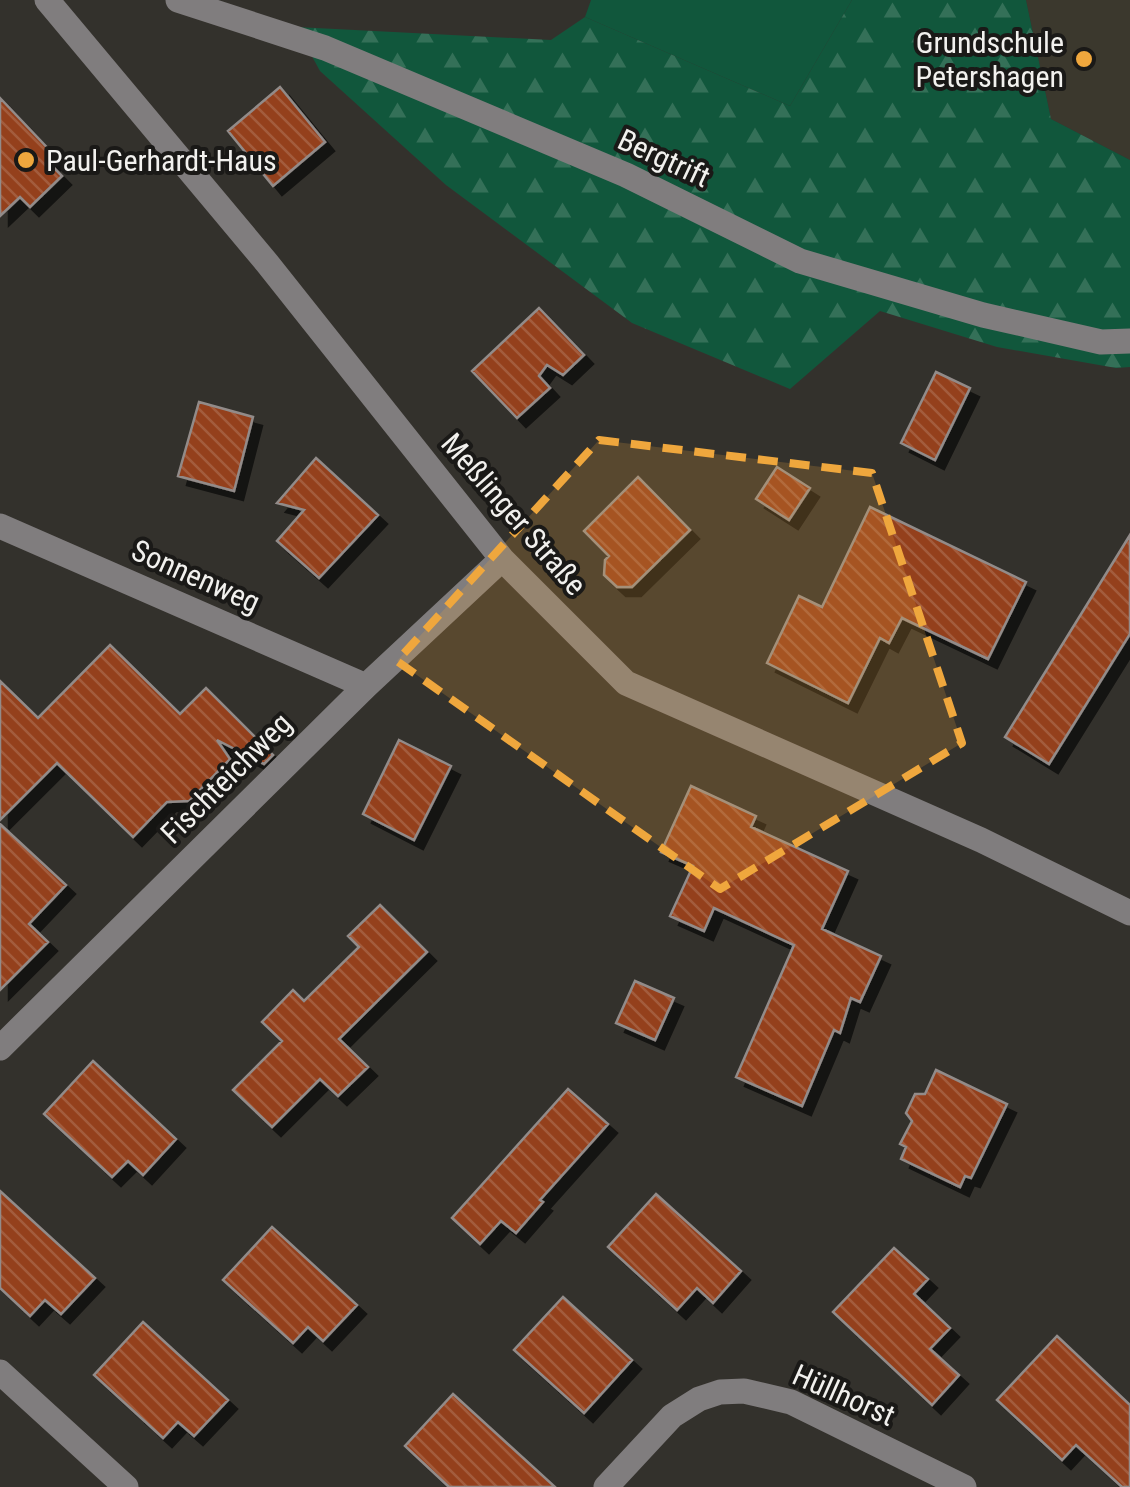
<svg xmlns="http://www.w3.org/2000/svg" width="1130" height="1487" font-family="'Roboto Condensed',sans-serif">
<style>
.built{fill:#3b382d}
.green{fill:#11573c}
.forest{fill:url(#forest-firs)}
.building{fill:url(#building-back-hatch);stroke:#928b89;stroke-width:2.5;filter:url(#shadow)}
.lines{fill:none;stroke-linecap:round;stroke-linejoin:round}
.minor{stroke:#807d7e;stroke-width:25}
.marked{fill:#efa73d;fill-opacity:0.2;stroke:#efa73d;stroke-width:8;stroke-dasharray:20 12;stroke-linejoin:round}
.poi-dot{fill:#efa73d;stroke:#1a1917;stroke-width:4}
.labels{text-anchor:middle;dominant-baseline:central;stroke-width:8;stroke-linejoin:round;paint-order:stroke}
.poi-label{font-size:30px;fill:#f2f1ee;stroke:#1a1917;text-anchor:end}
.street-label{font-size:30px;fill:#f2f1ee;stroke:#1a1917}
</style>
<defs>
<pattern id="forest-firs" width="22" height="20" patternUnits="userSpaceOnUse" patternTransform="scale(2.5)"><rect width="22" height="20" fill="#11573c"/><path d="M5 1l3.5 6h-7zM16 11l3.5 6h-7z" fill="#347058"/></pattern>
<pattern id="building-back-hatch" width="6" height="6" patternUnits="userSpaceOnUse" patternTransform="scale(2.5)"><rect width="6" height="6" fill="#94401d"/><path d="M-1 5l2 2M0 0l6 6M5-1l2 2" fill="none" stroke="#a35c3e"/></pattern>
<filter id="shadow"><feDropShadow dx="9" dy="9" stdDeviation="0" flood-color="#0009"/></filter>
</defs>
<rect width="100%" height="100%" fill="#33312c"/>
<!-- built -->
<path class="built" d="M1026 0H1130V160L1051 119Z"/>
<!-- green -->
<path class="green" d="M591 0H852L790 106 585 17Z"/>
<!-- forest -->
<path class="forest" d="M852 0H1026L1051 119 1130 160V367L1116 368 997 347 880 311 790 389 632 323 446 185 320 71 296 27 551 40 585 17 790 106Z"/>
<!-- building -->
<path class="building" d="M280 87 325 142 273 186 228 131Z
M0 98 56 157 49 163 62 176 30 207 20 197 0 216Z
M539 308 584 355 563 375 547 365 539 376 550 388 517 418 472 371Z
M936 372 970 388 935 460 901 443Z
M199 402 253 417 234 491 178 476Z
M316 458 378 515 319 578 277 541 304 510 277 503Z
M777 467 810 488 789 520 756 499Z
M638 477 690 530 632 587H617L604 575 605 560 609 556 584 531Z
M870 507 1026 582 988 659 902 618 889 643 880 638 848 703 767 663 799 596 822 607Z
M1130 535V634L1049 764 1005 737Z
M110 645 180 714 206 688 273 755 264 764 217 740 230 759 189 801 167 802 133 837 57 763 0 820V681L38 718Z
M399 740 451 766 414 840 363 814Z
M691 786 756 816 751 827 848 871 822 929 881 956 860 1002 851 998 840 1033 834 1030 802 1106 736 1077 794 945 714 908 704 931 670 916 693 866 661 852Z
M0 824 66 885 29 924 48 942 0 990Z
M380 905 427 952 339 1039 368 1067 338 1096 320 1079 272 1127 233 1090 282 1041 262 1022 293 990 304 1001 359 947 348 936Z
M635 981 674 998 655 1040 616 1023Z
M93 1061 176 1139 143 1175 128 1161 112 1177 44 1114Z
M936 1070 1007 1104 971 1178 965 1176 960 1187 901 1159 906 1147 900 1144 912 1121 906 1113 915 1094H925Z
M568 1089 608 1124 540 1200 543 1202 516 1233 501 1221 480 1244 452 1218Z
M0 1191 95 1278 61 1314 45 1300 30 1316 0 1288Z
M656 1194 741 1271 713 1303 697 1288 677 1310 608 1247Z
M272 1227 357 1305 323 1341 308 1327 293 1343 223 1280Z
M894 1248 928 1279 914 1294 950 1328 930 1349 959 1375 932 1405 833 1312Z
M563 1297 632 1360 584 1413 514 1350Z
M143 1322 228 1400 194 1436 178 1422 163 1438 94 1375Z
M1057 1336 1130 1405V1487H1122L1076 1445 1062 1460 997 1400Z
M453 1394 555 1487H449L405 1446Z"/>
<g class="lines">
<!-- minor -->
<path class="minor" d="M47 0 267 263 502 559 626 683 981 840 1130 913
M178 0 325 48 626 175 800 261 983 315 1101 342 1130 341
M0 526 366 686
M0 1048 366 686 502 559
M0 1372 126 1487
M606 1487 672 1416 699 1399 720 1392 744 1391 791 1402 964 1487"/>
</g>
<!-- marked area -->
<path class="marked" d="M599 440 872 473 962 743 720 889 397 661Z"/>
<!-- markers -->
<g class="poi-dot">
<circle cx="1084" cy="59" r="10"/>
<circle cx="26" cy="160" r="10"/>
</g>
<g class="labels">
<!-- poi labels -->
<g class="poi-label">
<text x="1064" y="42">Grundschule<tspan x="1064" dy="34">Petershagen</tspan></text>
<text x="46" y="160" text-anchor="start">Paul-Gerhardt-Haus</text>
</g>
<!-- street labels -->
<g class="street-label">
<text transform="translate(664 158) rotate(25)">Bergtrift</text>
<text transform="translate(514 514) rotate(49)">Meßlinger Straße</text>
<text transform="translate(196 576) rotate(24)">Sonnenweg</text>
<text transform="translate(226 778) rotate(-45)">Fischteichweg</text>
<text transform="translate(844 1395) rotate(24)">Hüllhorst</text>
</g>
</g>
</svg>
